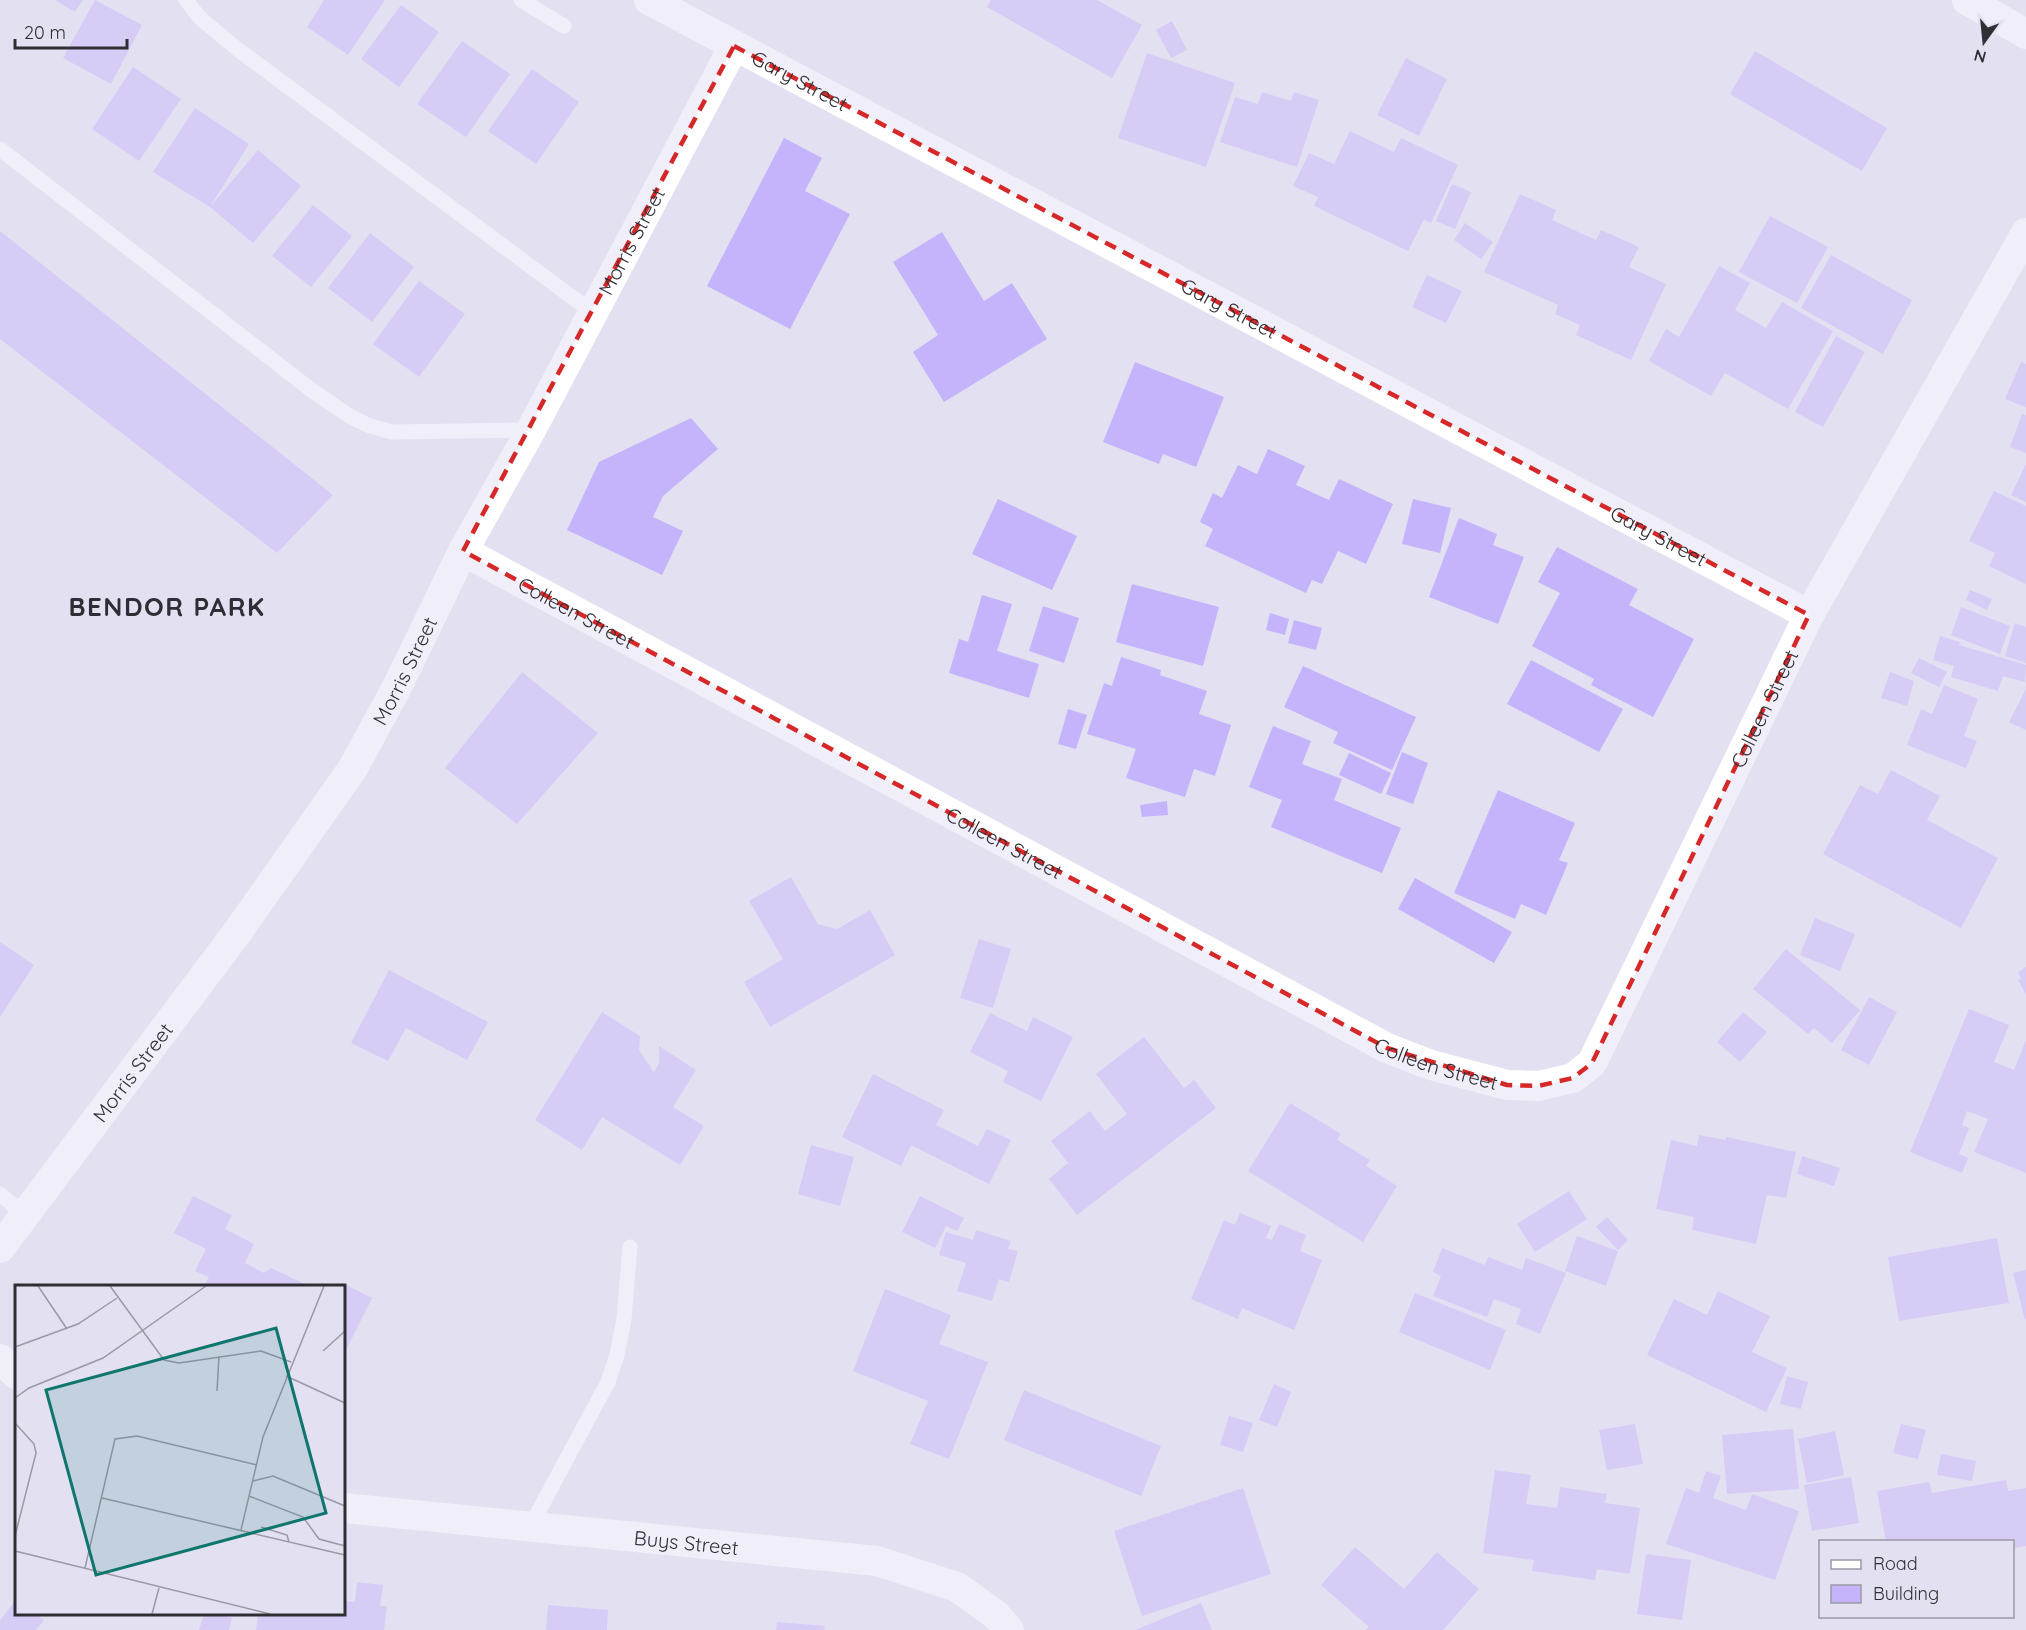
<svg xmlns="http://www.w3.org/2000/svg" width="2026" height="1630" font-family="Quicksand,sans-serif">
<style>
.building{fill:#c5b4fb}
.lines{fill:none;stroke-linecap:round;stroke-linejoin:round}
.lane{stroke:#fff;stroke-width:15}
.street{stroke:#fff;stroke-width:30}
.marked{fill:none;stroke:#d62828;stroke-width:4.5;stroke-dasharray:12 8;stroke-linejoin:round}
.labels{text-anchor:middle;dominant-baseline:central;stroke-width:4.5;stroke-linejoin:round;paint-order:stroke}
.street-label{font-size:20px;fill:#302e35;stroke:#e3e0f2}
.district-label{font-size:26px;font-weight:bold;letter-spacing:1.5px;fill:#302e35;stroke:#e3e0f2}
.inset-road{fill:none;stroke:#9b99a6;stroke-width:1.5}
.view{fill:#0f766e;fill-opacity:0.15;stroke:#0f766e;stroke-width:3}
.inset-edge{fill:none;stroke:#302e35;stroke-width:3}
</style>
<rect width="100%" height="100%" fill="#e3e0f2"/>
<!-- building -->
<path class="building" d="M55 0H83L75 12Z
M95 0 142 25 111 84 63 58Z
M324 0H385L348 55 307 27Z
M991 0H1097L1142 25 1112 78 987 7Z
M401 5 439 32 399 87 361 59Z
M1172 21 1187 50 1171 58 1156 30Z
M462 41 510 74 466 137 417 104Z
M1755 51 1887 128 1862 171 1730 94Z
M1147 53 1235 83 1206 167 1118 138Z
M1406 58 1447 79 1419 136 1377 115Z
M133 67 181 99 139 161 92 129Z
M532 69 579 102 536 164 488 131Z
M1262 92 1291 101 1294 92 1319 100 1297 167 1220 142 1235 97 1258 104Z
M195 108 249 144 210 207 153 172Z
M1350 131 1394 152 1401 138 1458 165 1431 223 1424 219 1408 251 1314 206 1318 197 1293 186 1309 153 1334 164Z
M784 138 822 158 805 191 850 214 790 329 707 286Z
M258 150 301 186 253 243 210 207Z
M1452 184 1471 192 1455 229 1436 221Z
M1520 194 1556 210 1552 220 1596 240 1601 230 1639 247 1629 267 1666 284 1631 360 1576 335 1580 325 1555 314 1558 305 1484 272Z
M313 205 352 236 311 287 272 256Z
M1770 216 1828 247 1797 303 1739 272Z
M1465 223 1493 242 1481 259 1454 240Z
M0 231 333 495 277 553 0 339Z
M942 232 984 301 1012 283 1047 339 944 402 913 352 938 335 893 262Z
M370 233 414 267 372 322 328 288Z
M1831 255 1912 300 1883 354 1801 308Z
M1719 266 1750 283 1735 310 1766 328 1782 302 1833 331 1788 409 1725 373 1711 396 1649 361 1666 329 1679 337Z
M1427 275 1462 291 1446 323 1412 307Z
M419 281 465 314 419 377 373 344Z
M1836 336 1865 352 1823 427 1795 412Z
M1135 362 1224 397 1196 467 1163 454 1159 464 1103 442Z
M2021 362 2026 364V407L2005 399Z
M2022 414 2026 415V453L2010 447Z
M691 418 718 449 663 496 653 517 683 531 662 575 567 530 599 462Z
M1268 449 1305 466 1296 485 1329 500 1339 479 1393 504 1366 564 1338 551 1322 584 1312 580 1306 593 1205 546 1213 529 1200 522 1213 493 1222 498 1238 465 1257 474Z
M2026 464V502L2011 495Z
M1994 491 2026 506V584L1989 566 1995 553 1969 541Z
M998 499 1077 536 1052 590 972 554Z
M1413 499 1451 508 1440 553 1402 544Z
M1459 518 1497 534 1493 545 1524 557 1498 624 1429 597Z
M1557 547 1638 589 1629 605 1694 639 1653 717 1591 685 1594 679 1532 646 1560 593 1538 582Z
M1132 584 1219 607 1203 666 1116 642Z
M1970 590 1992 599 1987 610 1966 600Z
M982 595 1012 604 997 651 1039 664 1029 698 949 673 959 639 968 642Z
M1043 606 1079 618 1064 663 1029 651Z
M1961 607 2010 626 2000 654 1951 635Z
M1270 613 1289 619 1285 635 1266 630Z
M1294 620 1322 628 1316 650 1288 643Z
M2015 623 2026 627V663L2005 656Z
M1940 636 1960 642 1959 645 2026 665 2025 682 2003 676 1998 691 1951 677 1954 666 1933 660Z
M1121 657 1161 670 1160 675 1207 691 1199 714 1231 725 1215 776 1194 769 1185 797 1126 778 1136 749 1087 734 1104 683 1112 686Z
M1919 658 1947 672 1939 687 1911 673Z
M1531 660 1623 709 1599 752 1507 704Z
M1303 666 1416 717 1392 770 1333 743 1338 732 1284 707Z
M522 672 598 733 517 824 445 768Z
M1890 672 1914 681 1907 706 1881 698Z
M1944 685 1978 699 1964 736 1977 741 1966 768 1907 745 1921 709 1932 714Z
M2026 689V730L2009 722Z
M1068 709 1087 715 1076 749 1058 744Z
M1273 726 1311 741 1302 764 1342 779 1334 800 1401 828 1382 873 1271 827 1282 800 1249 787Z
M1402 752 1428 763 1413 804 1386 794Z
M1349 753 1391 773 1381 794 1339 775Z
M1891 770 1940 796 1927 820 1998 858 1961 928 1823 854 1860 785 1878 794Z
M1498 790 1575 823 1559 860 1568 863 1546 915 1521 904 1515 919 1454 893Z
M1167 801 1168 815 1142 817 1140 805Z
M791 877 818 924 837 929 870 910 895 955 770 1027 744 982 783 959 749 901Z
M1415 878 1512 932 1494 963 1398 909Z
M1815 918 1855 934 1840 971 1800 955Z
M979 939 1011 949 993 1008 960 998Z
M0 942 34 965 0 1017Z
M1786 949 1860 1010 1832 1043 1814 1028 1808 1034 1753 989Z
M2026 967V995L2018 980 2021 979 2018 972Z
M389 970 488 1022 467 1060 406 1028 388 1061 351 1043Z
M1869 997 1897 1012 1869 1065 1841 1050Z
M1969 1009 2009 1025 1994 1062 2014 1070 2026 1040V1173L1974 1152 1988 1119 1967 1111 1962 1125 1969 1128 1959 1154 1968 1158 1962 1173 1910 1152Z
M602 1012 640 1036 639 1050 654 1072 659 1063V1046L696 1070 673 1107 704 1126 680 1165 602 1117 582 1150 535 1120Z
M1743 1012 1767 1032 1740 1062 1717 1042Z
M990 1013 1027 1031 1033 1017 1073 1037 1041 1101 1003 1082 1008 1071 970 1052Z
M1144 1037 1184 1088 1194 1080 1216 1108 1077 1215 1049 1179 1068 1163 1051 1141 1090 1111 1105 1131 1127 1114 1096 1074Z
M873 1074 944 1110 936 1125 978 1146 987 1129 1011 1140 989 1184 911 1145 901 1166 842 1137Z
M1290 1103 1341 1134 1337 1140 1370 1160 1366 1166 1397 1186 1363 1242 1248 1171Z
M1699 1135 1726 1140V1137L1796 1152 1786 1198 1767 1195 1756 1244 1692 1230 1694 1217 1656 1209 1671 1140 1697 1146Z
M811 1145 854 1157 840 1206 798 1194Z
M1802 1156 1840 1168 1834 1186 1797 1174Z
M1569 1191 1587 1219 1535 1252 1517 1224Z
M193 1196 232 1215 225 1229 254 1244 245 1263 264 1273 271 1268 309 1286H204L209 1277 195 1271 206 1249 174 1233Z
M920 1196 964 1218 957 1231 946 1226 935 1248 902 1232Z
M1240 1213 1271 1226 1266 1238 1272 1240 1279 1224 1306 1235 1300 1251 1322 1260 1294 1330 1242 1308 1238 1319 1191 1299 1224 1220 1235 1225Z
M1607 1217 1628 1240 1618 1250 1596 1227Z
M976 1230 1011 1241 1008 1249 1018 1251 1009 1282 999 1279 992 1301 957 1291 966 1263 939 1255 946 1232 973 1240Z
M1577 1236 1618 1251 1606 1286 1565 1271Z
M1997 1238 2009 1303 1899 1321 1888 1257Z
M1442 1248 1485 1265 1488 1257 1522 1270 1526 1258 1566 1273 1540 1334 1516 1324 1521 1309 1494 1299 1487 1317 1433 1296 1441 1276 1433 1272Z
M2026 1270V1319L2025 1320 2013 1273Z
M342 1283 372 1298 344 1354V1286H340Z
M885 1289 951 1315 939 1344 988 1362 949 1459 910 1444 928 1401 853 1371Z
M1718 1291 1770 1316 1752 1352 1787 1368 1766 1412 1647 1355 1674 1299 1707 1315Z
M1415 1293 1506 1330 1490 1370 1399 1332Z
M1787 1376 1808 1382 1801 1409 1780 1404Z
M1274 1384 1291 1392 1277 1427 1259 1420Z
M1024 1390 1161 1446 1141 1496 1004 1440Z
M1229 1416 1253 1423 1243 1452 1220 1445Z
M1635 1424 1643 1464 1607 1470 1599 1430Z
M1901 1424 1926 1430 1918 1459 1893 1453Z
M1793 1429 1799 1489 1727 1494 1722 1435Z
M1835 1431 1844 1475 1807 1483 1798 1439Z
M1941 1454 1976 1461 1972 1481 1937 1475Z
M1495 1470 1531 1475 1526 1504 1557 1508 1560 1487 1607 1494 1605 1503 1640 1508 1630 1574 1597 1569 1595 1580 1532 1571 1534 1560 1483 1553Z
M1706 1471 1721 1476 1713 1498 1746 1510 1752 1494 1799 1511 1775 1580 1666 1544 1686 1488 1699 1493Z
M1851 1477 1859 1523 1812 1531 1804 1485Z
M2006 1480 2008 1491 2026 1488V1546L2012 1548V1542H1886L1877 1491 1929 1482 1932 1493Z
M1243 1488 1271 1574 1142 1616 1114 1531Z
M1355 1547 1404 1589 1437 1552 1479 1589 1443 1630H1366L1369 1627 1321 1585Z
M1646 1554 1691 1560 1682 1620 1637 1614Z
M357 1582 383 1585 380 1606H387L384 1630H256L258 1614H344V1601L355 1602Z
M16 1600V1614H35L44 1620 36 1630H0V1620Z
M1201 1603 1212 1630H1135Z
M548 1605 608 1610 607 1630H546Z
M204 1614H219L232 1618 229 1630H199Z
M777 1622 825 1626 824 1630H776Z"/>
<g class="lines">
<!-- lane -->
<path class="lane" d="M186 0 200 18 236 48 592 312
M521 0 564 26
M0 149 314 392 351 417 370 426 392 432 531 430
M0 1194 24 1214
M530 1527 608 1382 617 1355 624 1319 630 1247"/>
<!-- street -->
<g class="street">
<path id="s1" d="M649 0 1809 615"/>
<path d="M1967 0 2026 34"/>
<path id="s2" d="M463 551 1387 1048 1431 1065 1507 1085 1538 1086 1573 1078 1592 1063 1809 615 2026 233"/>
<path id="s3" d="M0 1248 236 934 353 768 396 689 463 551 531 430 734 46"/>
<path d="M0 1359 16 1374"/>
<path id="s4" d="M344 1508 877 1561 957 1587 996 1615 1009 1630"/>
</g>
</g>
<!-- marked area -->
<path d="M0 0H2026V1630H0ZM734 46 1809 615 1592 1063 1573 1078 1538 1086 1507 1085 1387 1048 463 551Z" fill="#e3e0f2" fill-opacity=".55" fill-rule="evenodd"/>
<path class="marked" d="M734 46 1809 615 1592 1063 1573 1078 1538 1086 1507 1085 1387 1048 463 551Z"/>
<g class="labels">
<!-- street labels -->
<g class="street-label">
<text stroke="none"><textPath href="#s1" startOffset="171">Gary Street</textPath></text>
<text stroke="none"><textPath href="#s3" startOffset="1192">Morris Street</textPath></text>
<text stroke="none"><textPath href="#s1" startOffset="657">Gary Street</textPath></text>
<text stroke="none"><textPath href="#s1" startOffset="1143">Gary Street</textPath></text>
<text stroke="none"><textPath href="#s2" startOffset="129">Colleen Street</textPath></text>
<text stroke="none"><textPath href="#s3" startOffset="706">Morris Street</textPath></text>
<text stroke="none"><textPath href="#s2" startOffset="1660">Colleen Street</textPath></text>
<text stroke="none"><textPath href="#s2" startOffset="615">Colleen Street</textPath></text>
<text stroke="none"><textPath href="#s2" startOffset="1101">Colleen Street</textPath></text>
<text stroke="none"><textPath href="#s3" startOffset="220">Morris Street</textPath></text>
<text stroke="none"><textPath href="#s4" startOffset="344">Buys Street</textPath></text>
</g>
<!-- district labels -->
<g class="district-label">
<text x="167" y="606">BENDOR PARK</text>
</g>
</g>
<!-- overview -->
<g transform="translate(15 1285)">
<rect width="330" height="330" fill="#e3e0f2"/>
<path class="inset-road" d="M23 1 52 44M95 1 149 75 164 78 246 66 276 77M0 62 63 39 102 13M308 66 330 46M271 91 330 118M202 106 204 71M0 113 14 103 88 73 191 1M0 138 19 159 21 168 0 251M238 196 258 191 330 221M234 211 288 232 304 254 330 261M87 213 330 270M246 242 272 250 274 257M226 245 248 152 309 1M0 266 255 329M70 283 100 154 122 151 242 180M137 329 144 303"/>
<path class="view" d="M261 43 311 228 81 290 31 105Z"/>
<rect width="330" height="330" class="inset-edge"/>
</g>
<!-- legend -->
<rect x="1819" y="1540" width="195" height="78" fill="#e3e0f2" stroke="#9b99a6" stroke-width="1.5"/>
<rect x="1831" y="1560" width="30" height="9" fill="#ffffff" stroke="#9b99a6" stroke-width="1.5"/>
<text x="1873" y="1570" font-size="18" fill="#302e35">Road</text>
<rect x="1831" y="1585" width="30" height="18" fill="#c5b4fb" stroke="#9b99a6" stroke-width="1.5"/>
<text x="1873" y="1600" font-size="18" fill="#302e35">Building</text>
<!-- north arrow -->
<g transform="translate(1984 42) rotate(195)" stroke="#e3e0f2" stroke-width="4.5" paint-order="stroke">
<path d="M0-4.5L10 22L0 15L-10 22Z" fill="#302e35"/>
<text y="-9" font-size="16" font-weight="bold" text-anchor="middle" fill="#302e35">N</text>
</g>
<!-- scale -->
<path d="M15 39v9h112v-9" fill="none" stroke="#302e35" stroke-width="3"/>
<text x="24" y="39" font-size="18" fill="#302e35" stroke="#e3e0f2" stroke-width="4.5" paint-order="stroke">20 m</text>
</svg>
